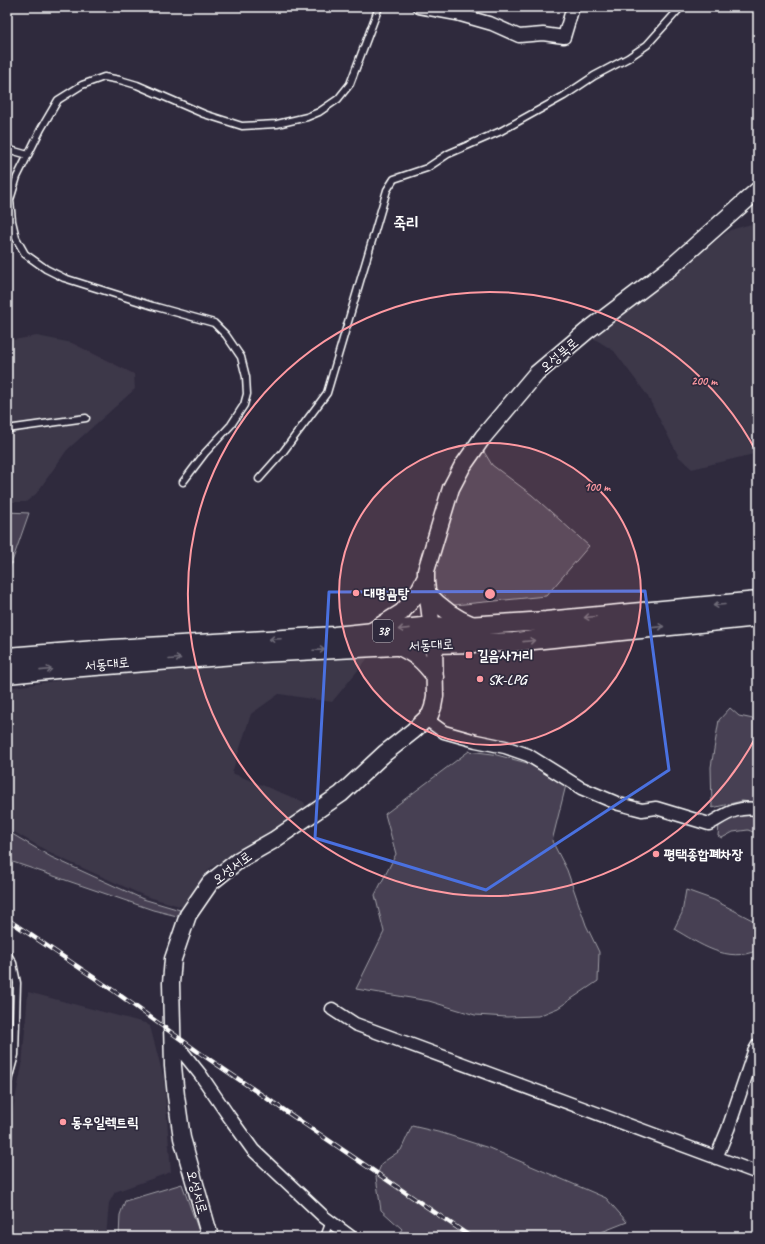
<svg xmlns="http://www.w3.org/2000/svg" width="765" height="1244" font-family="Caveat,'Poor Story',sans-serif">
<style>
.built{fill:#3c3749}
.green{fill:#464152;stroke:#a2a0a8}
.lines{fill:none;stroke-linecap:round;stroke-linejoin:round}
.lane-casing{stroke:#fff;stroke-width:9}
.street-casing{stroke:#fff;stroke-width:15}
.secondary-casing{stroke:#fff;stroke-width:19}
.primary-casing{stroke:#fff;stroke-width:21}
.lane{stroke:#2f2a3d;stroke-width:6}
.street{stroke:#2f2a3d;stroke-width:12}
.secondary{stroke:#2f2a3d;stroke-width:16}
.primary{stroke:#2f2a3d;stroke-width:18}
.rail-casing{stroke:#fff;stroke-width:4.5}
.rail{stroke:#2f2a3d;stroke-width:3;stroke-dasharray:9;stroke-linecap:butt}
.oneway{stroke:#6d6a77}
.marked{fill:none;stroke:#4a71e0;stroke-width:3;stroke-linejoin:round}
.ring{fill:none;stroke:#ff9aa2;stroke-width:2}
.poi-dot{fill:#ff9aa2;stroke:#2f2a3d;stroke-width:1.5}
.labels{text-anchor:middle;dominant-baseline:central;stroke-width:3.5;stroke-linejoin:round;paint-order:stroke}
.shield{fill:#2f2a3d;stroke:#c1bfc5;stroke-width:1}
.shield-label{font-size:13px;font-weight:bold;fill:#fff}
.street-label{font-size:14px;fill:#fff;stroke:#2f2a3d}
.poi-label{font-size:14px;font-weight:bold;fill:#fff;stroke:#2f2a3d;text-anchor:start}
.quarter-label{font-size:16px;font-weight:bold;fill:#fff;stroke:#2f2a3d}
.centre{fill:#ff9aa2;stroke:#2f2a3d;stroke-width:2}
.ring-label{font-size:12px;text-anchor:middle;font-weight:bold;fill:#ff9aa2;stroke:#2f2a3d;stroke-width:3.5;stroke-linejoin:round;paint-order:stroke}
</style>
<rect width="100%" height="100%" fill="#2f2a3d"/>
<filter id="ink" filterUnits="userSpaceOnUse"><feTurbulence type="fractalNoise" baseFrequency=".025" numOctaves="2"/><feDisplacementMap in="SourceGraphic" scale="8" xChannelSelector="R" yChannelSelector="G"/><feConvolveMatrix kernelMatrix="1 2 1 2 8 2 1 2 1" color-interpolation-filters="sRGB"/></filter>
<g filter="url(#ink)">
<!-- built -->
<path class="built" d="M758 222V453L692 469 679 457 647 395 614 351 590 336 622 315 730 230Z
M37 336 72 343 134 374 135 389 67 450 36 494 26 502H7V341Z
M368 658 332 702 279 694 251 714 232 773 304 802 308 812 274 830 209 869 183 907 145 896 56 856 7 828V688L115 672Z
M7 971 11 987 8 1050 7 1056Z
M28 992 145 1023 150 1026 164 1079 171 1172 115 1192 109 1203 106 1237H7V1137L22 1066Z"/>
<!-- green -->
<path class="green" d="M483 450 492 465 532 495 589 546 546 596 454 605 440 599 434 590V565L465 473Z
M7 512 29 513 7 576Z
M730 708 739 716 758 720V803L742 801 712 808 711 767 719 720Z
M469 751 493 754 527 763 566 785 552 841 567 870 586 925 599 952 598 981 558 1008 538 1016 507 1017 475 1015 429 1001 356 989 384 932 375 895 396 854 385 814Z
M758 812V834L748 830 733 832 722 838 718 836 719 824 731 816Z
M7 831 51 857 143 899 180 910 177 916 153 910 7 860Z
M686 890 714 900 758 923V950C727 964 700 944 674 929L682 913Z
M412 1126 442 1133 489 1148 606 1198 627 1222 589 1237H397L402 1229 381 1210 376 1177 382 1163 401 1150Z
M182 1184 201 1237H119L120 1215 125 1201Z"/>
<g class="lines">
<defs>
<path id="lane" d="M756 7 758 10
M7 149 28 155
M7 429 86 418
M259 479 283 452 327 393 387 190 394 179 427 168 448 154 501 131 564 96 594 76 628 58 647 45 681 7
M183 482 205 453 231 425 244 405 247 394 246 377 241 357 226 335 214 323 153 306 64 278 46 269 25 254 16 238 12 221 10 200 17 177 41 129 58 100 82 85 104 77 120 80 137 85 204 114 242 126 277 124 307 117 319 112 338 99 350 84 379 7
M7 953 13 963 17 983 15 1055 7 1084
M324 1237 330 1221"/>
<path id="street" d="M419 7 457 14 492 24 519 36 543 34 564 37 573 7
M426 719 444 732 476 741 505 747 528 755 581 788 619 804 642 810 656 808 709 824C727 814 736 806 758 809
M332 1009 355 1024 758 1173
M172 1039 200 1074 230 1118 253 1150 324 1217 351 1237
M716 1158 728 1129 754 1052 758 1045"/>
<path id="secondary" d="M427 593C441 608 454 618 473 625
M370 632 402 612 417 594 426 577
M397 646C416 655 422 660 435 677
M210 1237 182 1138 176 1096 173 1066 171 983 173 959 188 915 210 883 239 860 274 840 341 794 385 753 413 731 430 715 433 707 435 696 434 644 426 582V571L451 488 462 467 483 437 536 374 587 331 670 268 758 190"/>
<path id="primary" d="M7 657 96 650 335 636 432 626 449 627 546 621 758 601
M7 674 57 669 260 653 434 644 514 642 758 617"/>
</defs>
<!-- lane casing -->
<use href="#lane" class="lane-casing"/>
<!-- street casing -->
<use href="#street" class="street-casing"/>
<!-- secondary casing -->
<use href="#secondary" class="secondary-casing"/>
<!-- primary casing -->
<use href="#primary" class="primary-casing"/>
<!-- lane -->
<use href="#lane" class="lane"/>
<!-- street -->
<use href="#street" class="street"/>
<!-- secondary -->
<use href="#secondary" class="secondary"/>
<!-- primary -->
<use href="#primary" class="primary"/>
<defs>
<path id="rail" d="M7 919 114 991 197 1051 471 1237"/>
</defs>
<!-- rail casing -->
<use href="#rail" class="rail-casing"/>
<!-- rail -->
<use href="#rail" class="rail"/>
</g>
<!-- one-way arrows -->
<defs><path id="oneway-shaft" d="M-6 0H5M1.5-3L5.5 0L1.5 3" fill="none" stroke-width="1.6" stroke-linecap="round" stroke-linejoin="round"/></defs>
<g class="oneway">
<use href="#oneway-shaft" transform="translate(719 605) rotate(175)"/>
<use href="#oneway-shaft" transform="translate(590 617) rotate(175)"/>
<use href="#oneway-shaft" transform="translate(658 627) rotate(-6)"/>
<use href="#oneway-shaft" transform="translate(404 629) rotate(174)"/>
<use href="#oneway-shaft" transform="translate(275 639) rotate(177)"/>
<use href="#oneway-shaft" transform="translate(529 641) rotate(-6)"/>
<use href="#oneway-shaft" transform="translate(319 650) rotate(-2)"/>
<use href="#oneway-shaft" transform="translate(175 659) rotate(-5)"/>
<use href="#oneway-shaft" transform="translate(46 670) rotate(-6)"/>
</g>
</g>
<!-- marked area -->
<path class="marked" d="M645 591 669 770 486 890 315 838 329 592Z"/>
<!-- distance rings -->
<circle cx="490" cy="594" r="151" fill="#ff9aa2" fill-opacity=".12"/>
<g class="ring">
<circle cx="490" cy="594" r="151"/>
<path d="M758 733A302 302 0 1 1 758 455"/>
</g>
<!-- markers -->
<g class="poi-dot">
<circle cx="356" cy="593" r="4"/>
<rect x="465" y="651" width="8" height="8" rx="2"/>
<circle cx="480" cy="679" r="4"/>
<circle cx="656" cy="854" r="4"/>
<circle cx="63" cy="1122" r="4"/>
</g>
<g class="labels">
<!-- shield labels -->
<rect class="shield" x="373" y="620" width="20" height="22" rx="3"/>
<g class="shield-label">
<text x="383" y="631">38</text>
</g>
<!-- street labels -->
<g class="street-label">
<text transform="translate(559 355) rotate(-40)">오성북로</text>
<text transform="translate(431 645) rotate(-3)">서동대로</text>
<text transform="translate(107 664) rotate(-5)">서동대로</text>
<text transform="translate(232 868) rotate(-37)">오성서로</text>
<text transform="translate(197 1192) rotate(74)">오성서로</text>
</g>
<!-- poi labels -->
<g class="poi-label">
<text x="364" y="593">대명곰탕</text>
<text x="477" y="655">길음사거리</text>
<text x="488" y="679">SK-LPG</text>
<text x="664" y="854">평택종합폐차장</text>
<text x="71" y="1122">동우일렉트릭</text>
</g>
<!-- quarter labels -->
<g class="quarter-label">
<text x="406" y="223">죽리</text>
</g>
</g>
<circle cx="490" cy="594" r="6" class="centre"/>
<g class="ring-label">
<text x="704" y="385">200 m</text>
<text x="597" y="491">100 m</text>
</g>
<!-- margin -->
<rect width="765" height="1244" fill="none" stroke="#2f2a3d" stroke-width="24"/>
<rect x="12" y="12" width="741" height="1220" fill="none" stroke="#fff" stroke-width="1.5" filter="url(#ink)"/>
</svg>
